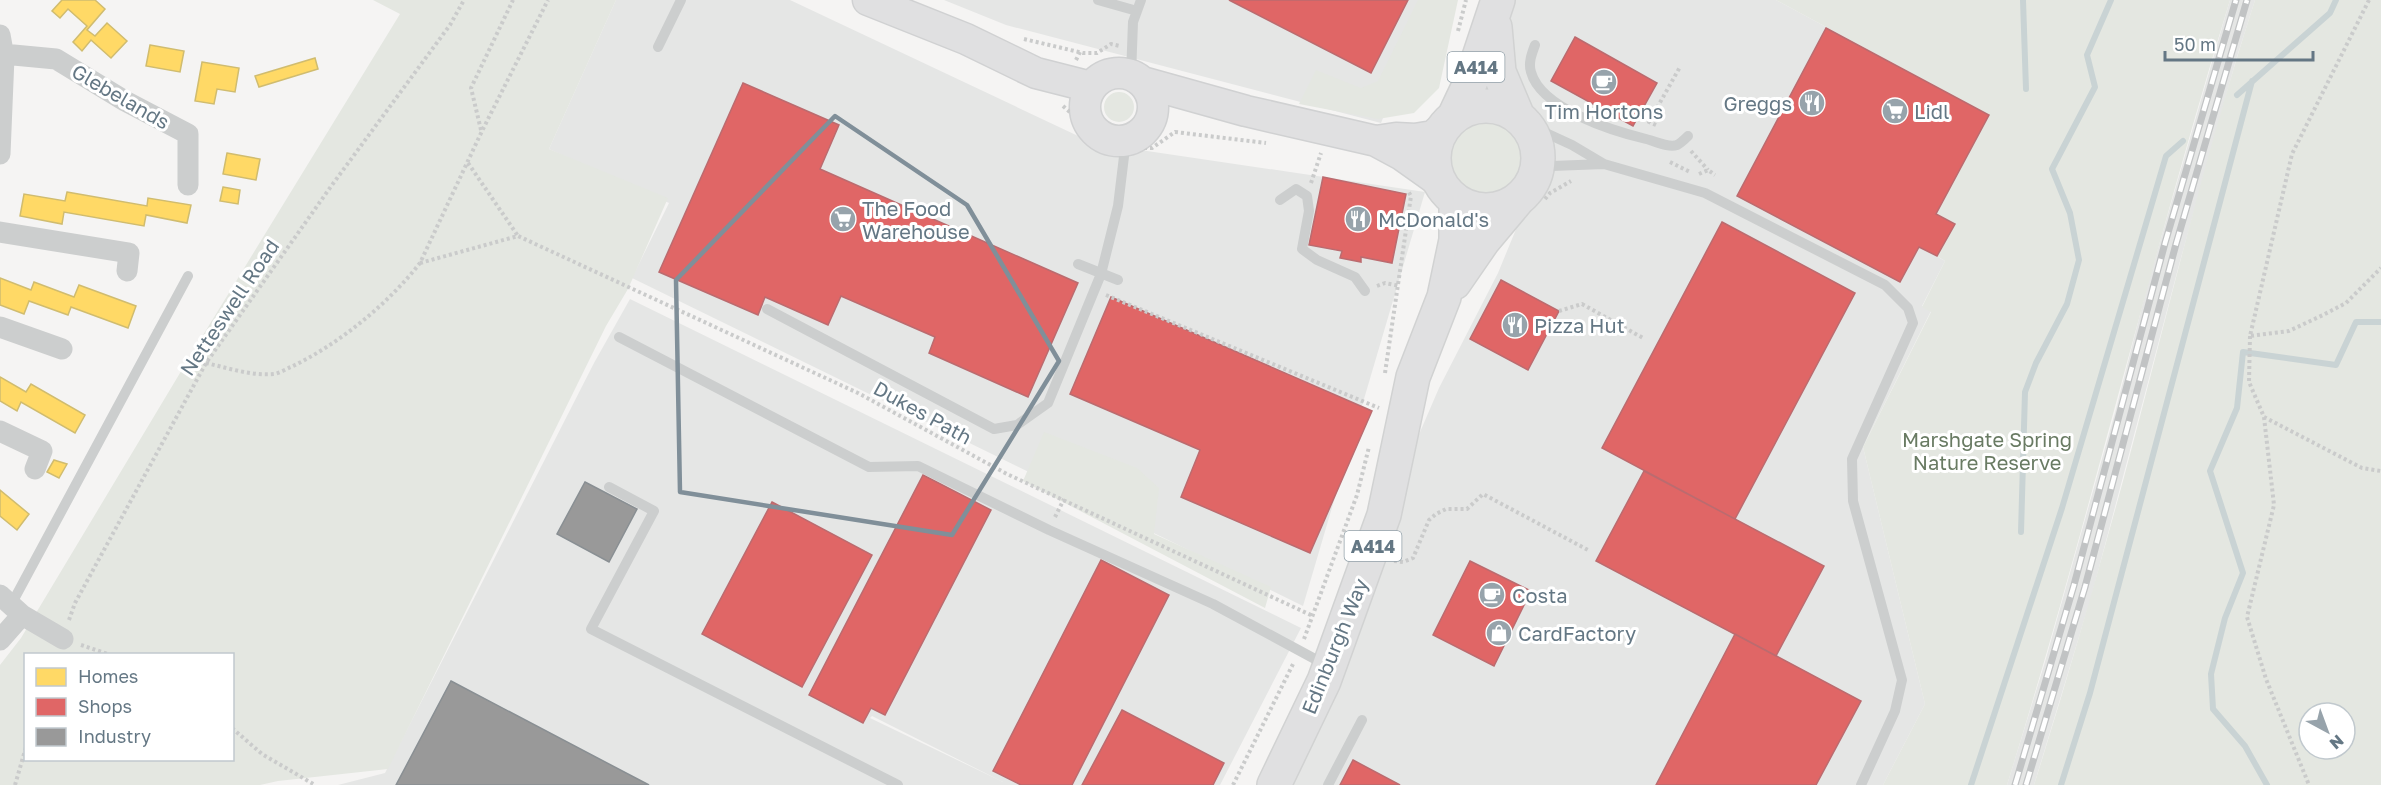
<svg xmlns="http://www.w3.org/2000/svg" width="2381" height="785" font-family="'Golos Text',sans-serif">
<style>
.built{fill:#e5e6e5;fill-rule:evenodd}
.green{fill:#e4e7e1;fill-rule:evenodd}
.homes{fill:#ffd966;stroke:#d0bc6f;stroke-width:1.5}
.shops{fill:#e06666;stroke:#bb6b6f;stroke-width:1.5}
.industry{fill:#999;stroke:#898f93;stroke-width:1.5}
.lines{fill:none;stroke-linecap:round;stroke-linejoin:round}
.stream{stroke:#c9d3d4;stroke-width:6}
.secondary-casing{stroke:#d0d1d2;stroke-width:33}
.highway-casing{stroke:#d1d2d2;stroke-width:36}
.path{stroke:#cacbcb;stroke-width:4;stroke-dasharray:3 3;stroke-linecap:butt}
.lane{stroke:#cccece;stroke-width:10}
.street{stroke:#cccece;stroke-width:21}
.secondary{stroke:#e0e0e1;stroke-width:30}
.highway{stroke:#e0e0e1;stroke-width:33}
.rail-casing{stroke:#c1c3c4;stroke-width:7}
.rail{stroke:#fff;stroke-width:4.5;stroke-dasharray:14;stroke-linecap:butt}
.marked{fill:none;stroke:#808f99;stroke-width:4.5;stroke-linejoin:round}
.labels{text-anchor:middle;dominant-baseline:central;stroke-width:6;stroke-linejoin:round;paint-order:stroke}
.shield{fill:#fff;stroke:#92a0a9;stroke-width:1.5}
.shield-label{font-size:18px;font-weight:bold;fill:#647784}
.street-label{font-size:20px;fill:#647784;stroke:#fff}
.poi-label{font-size:20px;fill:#647784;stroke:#fff;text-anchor:start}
.park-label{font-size:20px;fill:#697b63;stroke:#fff}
</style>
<rect width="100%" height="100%" fill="#f5f4f3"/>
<!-- built -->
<path class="built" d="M616 0H790L1093 143 1425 192 1303 606 632 278 669 203 549 149Z
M944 0H1430L1381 123 1006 25Z
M1515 0H1776L1989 115 1937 214 1955 224 1938 257 1945 261 1922 306 1931 311 1863 447 1925 704 1883 785H1268L1439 388 1498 273 1549 149 1504 39Z
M2230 0H2255L2236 60 2179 265 2092 594 2034 785H2007L2045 662 2116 409 2148 283Z
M630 299 1301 628 1220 785H338L385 773 594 363ZM872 716 1003 782 870 718Z"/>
<!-- green -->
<path class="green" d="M373 0H616L549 149 668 198 628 289 606 326 388 769 278 781 260 785H0V665L21 638 189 358 400 14ZM26 654H232V760H26Z
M1418 0H1458L1439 88 1414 113 1378 119 1299 104 1316 70 1361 88 1378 81Z
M1776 0H2230C2150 260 2088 525 2007 785H1883L1925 704 1863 447 1931 312 1922 307 1945 261 1937 256 1955 224 1936 214 1989 115Z
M2255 0H2381V785H2034C2066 684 2095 583 2123 481 2166 320 2204 158 2255 0ZM2309 713H2345V749H2309Z
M1104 107a15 15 0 1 1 30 0a15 15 0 1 1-30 0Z
M1447 160a39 39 0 1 1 78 0a39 39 0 1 1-78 0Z
M1044 432 1137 468 1159 488 1154 534 1271 587 1265 608 1023 481Z"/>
<!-- homes -->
<path class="homes" d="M62 0H95L105 9 87 30 95 36 107 23 127 41 111 58 91 40 82 51 73 42 87 26 68 9 60 18 52 11Z
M150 45 184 51 180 72 146 66Z
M315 58 318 69 259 87 255 76Z
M202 62 239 68 235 92 217 89 214 104 195 101Z
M227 153 260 159 256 180 223 174Z
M223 187 240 190 238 204 220 201Z
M67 192 147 206 148 198 191 205 187 223 146 215 144 226 64 212 62 224 20 216 24 194 65 201Z
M0 278 31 290 34 282 74 297 79 285 136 306 128 328 71 307 68 315 29 301 24 314 0 305Z
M0 377 26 392 31 384 85 415 75 433 21 402 17 411 0 401Z
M54 460 67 464 59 478 47 472Z
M0 490 29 514 17 530 0 516Z"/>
<!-- shops -->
<path class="shops" d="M1229 0H1408L1371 73Z
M1826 28 1989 115 1936 214 1955 224 1937 256 1919 247 1900 282 1737 196Z
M1575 37 1657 83 1633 126 1551 81Z
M743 83 839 125 820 169 1078 283 1028 397 929 353 935 337 841 296 828 325 765 297 758 315 659 272Z
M1323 177 1406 194 1392 263 1361 257V262L1340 258 1342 251 1309 245Z
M1722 222 1855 293 1735 519 1602 448Z
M1501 280 1559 311 1528 370 1470 339Z
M1111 297 1372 411 1310 553 1181 497 1200 450 1070 394Z
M1644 471 1824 566 1776 656 1596 561Z
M923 475 991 510 885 715 871 708 863 723 809 695Z
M772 502 872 555 802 687 702 634Z
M1101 560 1169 595 1072 785H1021L993 771Z
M1470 561 1531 591 1494 666 1433 635Z
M1735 634 1861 701 1816 785H1656Z
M1122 710 1224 763 1213 785H1082Z
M1353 760 1400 785H1340Z"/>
<!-- industry -->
<path class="industry" d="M585 482 637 509 609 562 557 534Z
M451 681 649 785H396Z"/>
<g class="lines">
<!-- stream -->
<path class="stream" d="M2023 0 2026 89
M2237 95 2330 13 2336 0
M2021 532 2025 392 2036 363 2067 304 2079 260 2070 213 2052 169 2095 87 2087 55 2111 0
M1971 785 2062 508 2166 156 2183 141
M2061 785 2090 693 2252 81
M2267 785 2245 746 2213 709 2211 674 2225 618 2243 573 2210 471 2237 408 2243 352 2336 365 2356 322H2381"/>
<defs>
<path id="secondary" d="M868 0 966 39 1036 73 1091 87
M1085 107a34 34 0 1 1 68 0a34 34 0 1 1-68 0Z
M1142 82 1246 111 1376 141 1402 155 1440 182
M1376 141 1396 138 1415 139 1433 136 1447 124"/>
<path id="highway" d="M1495 27 1499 72 1518 117
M1434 158a52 52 0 1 1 104 0a52 52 0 1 1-104 0Z
M1454 117 1471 81 1498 0
M1454 283 1483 241 1519 198
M1274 785 1324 681 1384 515 1413 377 1444 297 1456 240V201"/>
</defs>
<!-- secondary casing -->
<use href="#secondary" class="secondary-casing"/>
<!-- highway casing -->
<use href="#highway" class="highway-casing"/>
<!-- path -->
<path class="path" d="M2369 0 2292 154 2250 336 2289 331 2323 315 2346 303 2381 268
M1458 31 1466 0
M1024 39 1083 53H1097L1111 44 1120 46
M1076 60 1080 52
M1063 106 1079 120 1096 144 1112 146
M1656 125 1649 122 1680 67
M481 130 471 88 513 0
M1138 148H1152L1175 132 1266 143
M1691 151 1708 170
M1670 162 1690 172
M468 163 518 236
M1699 174 1708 170 1715 175
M1311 183 1321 153
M1545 199 1550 193 1571 181
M420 263 518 236 858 393 1007 474 1313 616
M1377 286 1385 283 1400 286
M1106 295 1379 408
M1559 311 1582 304 1643 338
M2250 336 2249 382 2264 417 2362 468 2381 471
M206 363C228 368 251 376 274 374 280 373 286 369 291 367 339 344 387 305 420 263L482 131 548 0
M1385 373 1411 196 1408 191
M2264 417 2274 505 2247 617 2266 679 2309 785
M1055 517 1064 499
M1394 561 1403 562 1413 558 1429 520 1436 514 1446 509H1467L1483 494 1588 550
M69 620 75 603 206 363 332 185 450 25 464 0
M1304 639 1357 495 1369 447
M81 645 108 654
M232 728 262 754 315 785
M15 785 26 747
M1233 785 1294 662"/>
<!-- lane -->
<path class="lane" d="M1098 0 1137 11
M1535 45C1532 53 1528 63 1531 72 1541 109 1613 131 1646 139 1655 141 1668 148 1677 145 1681 143 1685 139 1688 136
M658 47 681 0
M1131 75 1133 22 1141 0
M1524 123 1572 145 1604 164 1705 193 1885 285 1908 308 1913 323 1852 459 1853 501 1902 680 1895 711 1861 785
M1534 178 1552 166 1604 164
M1280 200 1296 189 1307 196 1309 211 1302 249 1317 260 1355 277 1365 291
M1078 264 1118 280
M767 309 994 429 1017 425 1048 403 1101 274 1118 206 1126 140
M619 337 869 467 918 466 1049 530 1213 604 1326 665
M609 487 654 511 591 629 898 785
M11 605 188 276
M1328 785 1362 720"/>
<!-- street -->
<path class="street" d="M0 35 4 57 0 154
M3 54 56 59 125 101 188 134V185
M0 232 129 253 127 271
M0 327 62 349
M0 431 42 451 35 469
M0 595 22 615 63 639
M0 640 22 615"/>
<!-- secondary -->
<use href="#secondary" class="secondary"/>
<!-- highway -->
<use href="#highway" class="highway"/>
<defs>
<path id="rail" d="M2015 785 2074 585 2165 243 2236 0
M2026 785 2085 587 2176 244 2247 0"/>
</defs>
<!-- rail casing -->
<use href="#rail" class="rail-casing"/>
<!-- rail -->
<use href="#rail" class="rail"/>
</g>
<!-- marked area -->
<path class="marked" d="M835 116 967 205 1059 361 952 535 680 492 676 280Z"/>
<!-- icons -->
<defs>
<symbol id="cafe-disc" viewBox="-11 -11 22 22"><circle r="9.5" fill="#97a3ab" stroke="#fff"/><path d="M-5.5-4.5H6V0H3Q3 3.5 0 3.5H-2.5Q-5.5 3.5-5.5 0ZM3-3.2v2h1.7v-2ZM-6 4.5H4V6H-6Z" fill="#fff"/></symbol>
<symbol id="restaurant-disc" viewBox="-11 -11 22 22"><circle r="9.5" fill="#97a3ab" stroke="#fff"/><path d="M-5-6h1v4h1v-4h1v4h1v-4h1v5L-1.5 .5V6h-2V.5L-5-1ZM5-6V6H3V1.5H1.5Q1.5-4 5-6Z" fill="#fff"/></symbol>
<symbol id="supermarket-disc" viewBox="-11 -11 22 22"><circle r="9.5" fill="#97a3ab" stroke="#fff"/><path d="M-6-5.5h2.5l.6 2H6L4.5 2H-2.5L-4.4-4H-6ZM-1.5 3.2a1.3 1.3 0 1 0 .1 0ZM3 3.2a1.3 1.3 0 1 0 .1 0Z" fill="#fff"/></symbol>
<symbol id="shop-disc" viewBox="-11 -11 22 22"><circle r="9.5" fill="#97a3ab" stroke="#fff"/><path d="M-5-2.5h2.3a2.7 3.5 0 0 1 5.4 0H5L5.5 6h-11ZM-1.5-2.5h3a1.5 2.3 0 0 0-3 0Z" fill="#fff"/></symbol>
</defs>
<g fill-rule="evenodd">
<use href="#cafe-disc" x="1589" y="67" width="30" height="30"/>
<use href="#restaurant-disc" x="1797" y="88" width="30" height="30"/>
<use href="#supermarket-disc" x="1880" y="96" width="30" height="30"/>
<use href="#supermarket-disc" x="828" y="204" width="30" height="30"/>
<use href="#restaurant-disc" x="1343" y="204" width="30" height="30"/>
<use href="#restaurant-disc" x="1500" y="310" width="30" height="30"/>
<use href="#cafe-disc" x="1477" y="580" width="30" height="30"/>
<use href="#shop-disc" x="1484" y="618" width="30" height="30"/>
</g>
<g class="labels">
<!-- shield labels -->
<g class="shield">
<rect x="1447.5" y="52" width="57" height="30" rx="4.5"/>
<rect x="1344.5" y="531" width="57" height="30" rx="4.5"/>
</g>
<g class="shield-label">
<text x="1476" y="67">A414</text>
<text x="1373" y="546">A414</text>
</g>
<!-- street labels -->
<g class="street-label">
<text transform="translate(121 96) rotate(30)">Glebelands</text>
<text transform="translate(229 307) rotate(-56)">Netteswell Road</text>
<text transform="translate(923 412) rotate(29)">Dukes Path</text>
<text transform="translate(1334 646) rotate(-68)">Edinburgh Way</text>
</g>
<!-- poi labels -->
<g class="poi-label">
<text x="1792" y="103" text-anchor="end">Greggs</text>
<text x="1604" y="111" text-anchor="middle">Tim Hortons</text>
<text x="1914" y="111">Lidl</text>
<text x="862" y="208">The Food<tspan x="862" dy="23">Warehouse</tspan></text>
<text x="1378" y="219">McDonald's</text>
<text x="1534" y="325">Pizza Hut</text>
<text x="1512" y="595">Costa</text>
<text x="1518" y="633">CardFactory</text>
</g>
<!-- park labels -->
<g class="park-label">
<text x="1987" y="439">Marshgate Spring<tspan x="1987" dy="23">Nature Reserve</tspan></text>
</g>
</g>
<!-- legend -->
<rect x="24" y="653" width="210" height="108" fill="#ffffff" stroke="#c1c9ce" stroke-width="1.5"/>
<rect x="36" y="668" width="30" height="18" fill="#ffd966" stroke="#c1c9ce" stroke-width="1.5"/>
<text x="78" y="683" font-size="18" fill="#647784">Homes</text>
<rect x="36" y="698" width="30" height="18" fill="#e06666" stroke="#c1c9ce" stroke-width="1.5"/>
<text x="78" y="713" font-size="18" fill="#647784">Shops</text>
<rect x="36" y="728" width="30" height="18" fill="#999999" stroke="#c1c9ce" stroke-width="1.5"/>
<text x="78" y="743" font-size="18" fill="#647784">Industry</text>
<!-- north arrow -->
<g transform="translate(2327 731) rotate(139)"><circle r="28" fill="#ffffff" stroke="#c1c9ce" stroke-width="1.5"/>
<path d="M0-4.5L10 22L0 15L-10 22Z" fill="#97a3ab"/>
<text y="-9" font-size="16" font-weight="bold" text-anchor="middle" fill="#647784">N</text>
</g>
<!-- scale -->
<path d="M2165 51v9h148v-9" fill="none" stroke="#647784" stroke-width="3"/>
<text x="2174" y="51" font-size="18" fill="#647784" stroke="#ffffff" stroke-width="4.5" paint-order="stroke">50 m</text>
</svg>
